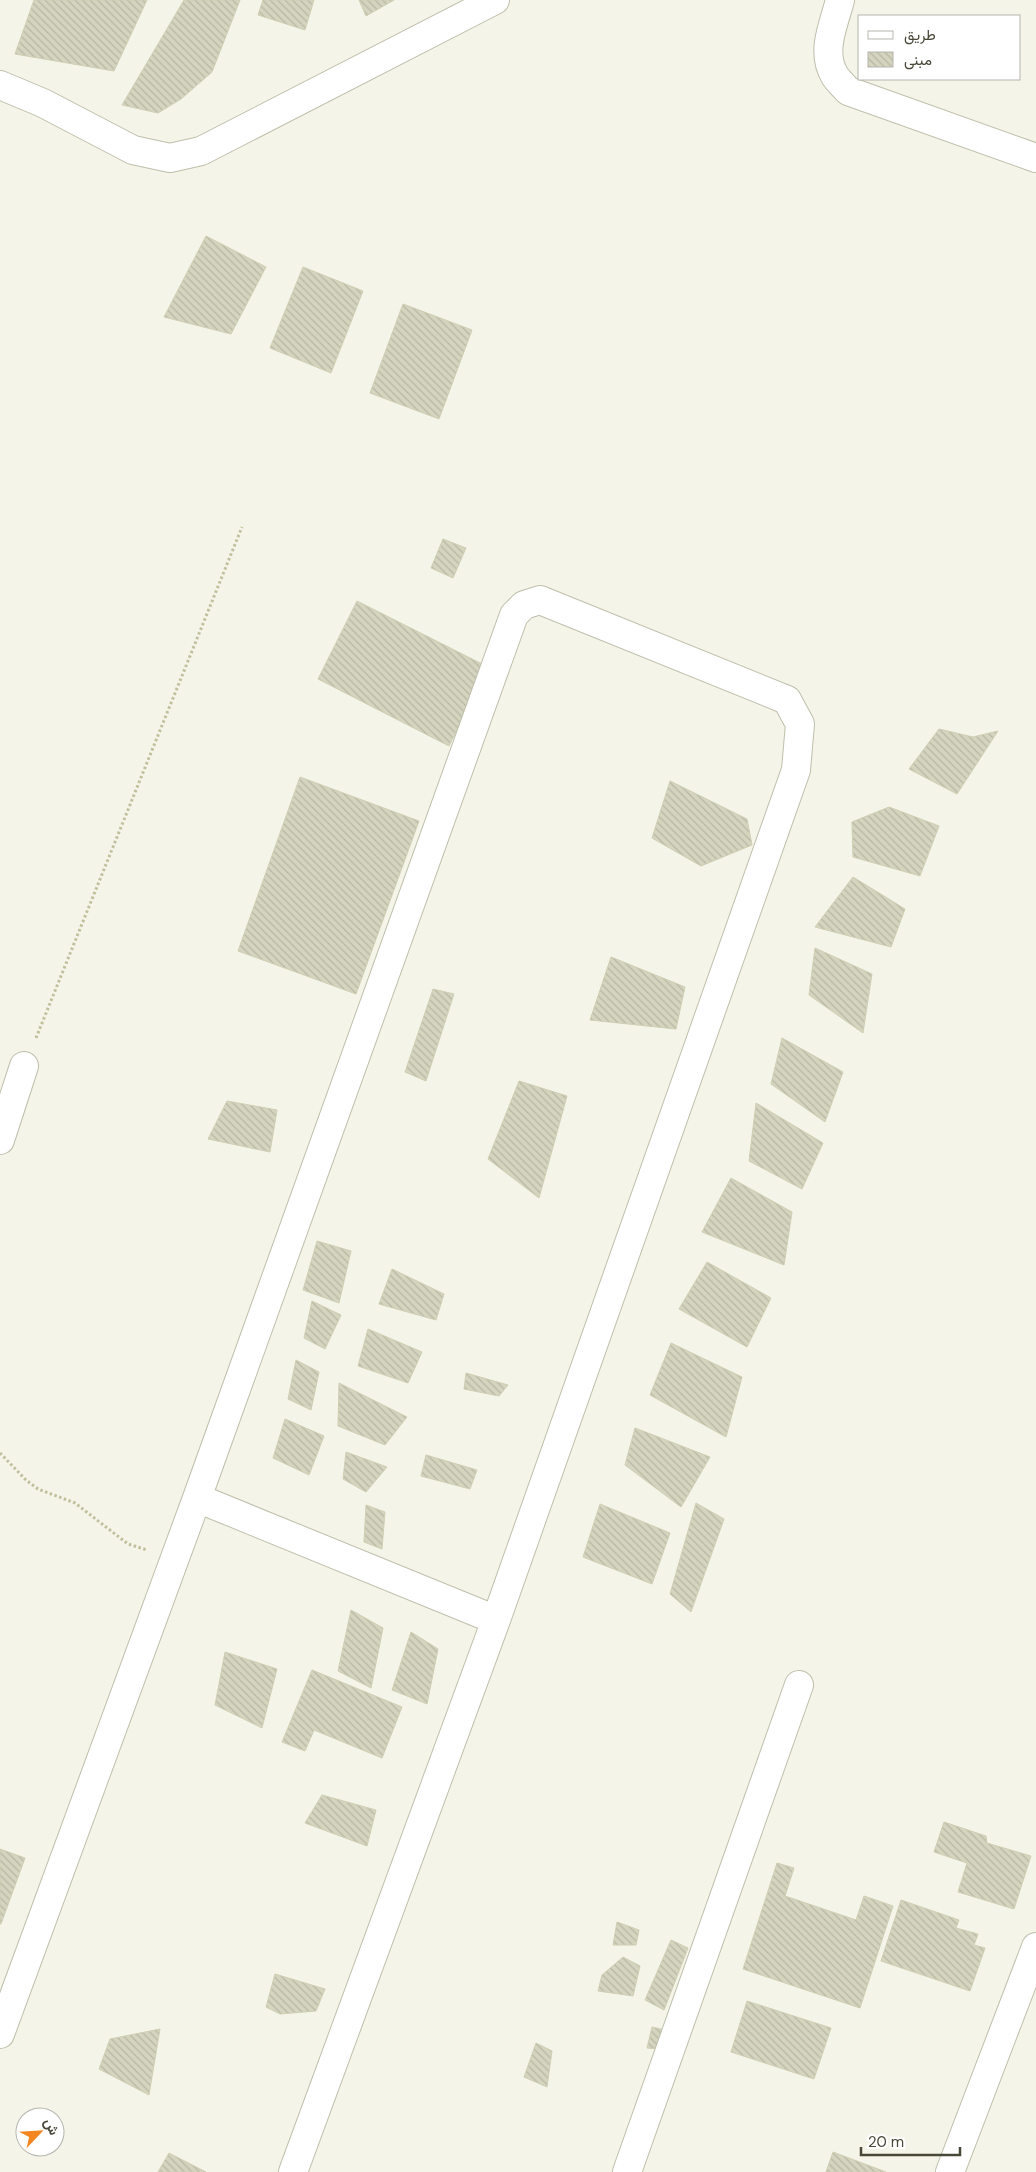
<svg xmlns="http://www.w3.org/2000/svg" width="1036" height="2172" font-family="'DM Sans',Vazirmatn,sans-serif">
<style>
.building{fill:url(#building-back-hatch);stroke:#d0ceb2}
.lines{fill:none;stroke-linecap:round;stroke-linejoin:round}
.minor-casing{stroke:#bfbfac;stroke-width:30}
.path{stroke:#c1c09d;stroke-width:3;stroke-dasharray:2.5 2.5;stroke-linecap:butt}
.minor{stroke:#fff;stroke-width:28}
</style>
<defs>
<pattern id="building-back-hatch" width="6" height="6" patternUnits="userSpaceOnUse" patternTransform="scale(1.25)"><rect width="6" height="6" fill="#d5d4bf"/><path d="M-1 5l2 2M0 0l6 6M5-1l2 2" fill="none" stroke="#b8b7a5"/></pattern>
</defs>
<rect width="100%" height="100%" fill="#f4f4e9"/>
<!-- building -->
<path class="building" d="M34 0H147L114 71 15 54Z
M184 0H240L212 72 181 99 158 113 122 105Z
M263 0H314L305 30 258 15Z
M359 0H394L366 16Z
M206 236 266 267 231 334 164 317Z
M303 267 363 291 331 373 270 348Z
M403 304 472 330 439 419 370 393Z
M443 539 466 548 453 578 431 568Z
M357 601 488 667 449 746 318 679Z
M939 729 973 737 998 731 957 794 909 769Z
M300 777 419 821 356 994 238 951Z
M670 781 747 819 752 845 701 866 652 838Z
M889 807 939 826 920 876 853 857 852 822Z
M853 877 905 909 891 947 815 927Z
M815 948 872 974 863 1033 809 995Z
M611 957 685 987 676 1029 590 1020Z
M433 989 454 994 426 1081 405 1072Z
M782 1038 843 1072 825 1122 771 1084Z
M519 1081 567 1096 539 1198 488 1159Z
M227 1101 277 1110 270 1152 208 1139Z
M756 1103 823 1143 802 1189 749 1161Z
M731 1178 792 1212 784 1265 702 1232Z
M317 1241 351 1251 339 1303 303 1290Z
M707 1262 771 1298 747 1347 679 1309Z
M392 1269 444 1294 436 1320 379 1304Z
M312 1301 341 1315 325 1349 304 1338Z
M368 1329 422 1352 408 1383 358 1366Z
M671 1343 742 1377 726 1437 650 1395Z
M296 1360 319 1372 311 1410 288 1399Z
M466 1373 508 1385 499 1396 464 1389Z
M339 1383 407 1417 385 1445 338 1426Z
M285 1419 324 1436 309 1475 273 1458Z
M635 1428 710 1457 681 1507 625 1465Z
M346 1452 387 1467 366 1492 343 1479Z
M426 1455 477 1470 470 1489 421 1476Z
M696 1503 724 1519 691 1612 670 1594Z
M600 1504 670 1533 652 1584 583 1557Z
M366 1505 385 1512 382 1549 364 1542Z
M351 1610 383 1628 371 1688 338 1671Z
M411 1632 438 1649 427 1704 392 1690Z
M225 1652 277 1669 262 1728 215 1705Z
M312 1670 402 1707 382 1758 314 1730 305 1751 282 1742Z
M322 1795 376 1810 367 1846 305 1823Z
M944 1822 986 1836 987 1843 1031 1856 1014 1909 958 1892 967 1863 934 1852Z
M0 1849 25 1858 1 1924H0Z
M777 1863 794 1868 785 1896 856 1920 864 1896 893 1906 860 2008 743 1969Z
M901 1900 959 1920 956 1928 978 1934 974 1945 985 1948 970 1991 881 1961Z
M617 1922 639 1930 636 1945H613Z
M671 1940 688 1948 664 2010 645 2000Z
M623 1957 640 1966 633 1996 598 1991 602 1975Z
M275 1974 325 1989 316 2011 280 2014 266 2007Z
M747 2001 831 2028 814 2079 731 2052Z
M652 2027 665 2030 659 2049 647 2048Z
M160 2029 149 2095 99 2069 110 2039Z
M536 2043 552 2051 547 2087 524 2077Z
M833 2152 886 2172H826Z
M169 2153 206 2172H158Z"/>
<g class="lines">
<defs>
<path id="minor" d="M840 0C834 24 820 52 835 76 838 81 844 86 848 91L1036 158
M0 85 43 103 133 150 170 158 201 151 495 0
M0 1140 24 1066
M197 1498 496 1620
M0 2034 197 1498 514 615 524 605 540 600 787 700 800 724 796 770 496 1620 293 2172
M627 2172 799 1685
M950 2172 1036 1947"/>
</defs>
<!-- minor casing -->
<use href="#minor" class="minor-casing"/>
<!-- path -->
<path class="path" d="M36 1038 242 527
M0 1453 26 1480 38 1489 75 1503 128 1544 147 1550"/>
<!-- minor -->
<use href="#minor" class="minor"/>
</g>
<!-- legend -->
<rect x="858" y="15" width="162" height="65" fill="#ffffff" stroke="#b6b5af"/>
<rect x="868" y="31" width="25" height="8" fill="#ffffff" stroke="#b6b5af"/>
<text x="904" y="40" font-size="15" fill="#484738">طريق</text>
<rect x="868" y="52" width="25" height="15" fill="url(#building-back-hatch)" stroke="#b6b5af"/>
<text x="904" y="65" font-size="15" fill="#484738">مبنى</text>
<!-- north arrow -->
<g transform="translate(40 2132) rotate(65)"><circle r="24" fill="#ffffff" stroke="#b6b5af"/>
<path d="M0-4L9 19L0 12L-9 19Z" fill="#f48621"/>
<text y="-8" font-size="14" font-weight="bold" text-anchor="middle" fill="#484738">ش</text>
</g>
<!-- scale -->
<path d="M861 2147v8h99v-8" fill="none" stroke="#484738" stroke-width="2.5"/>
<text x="868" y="2147" font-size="15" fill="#484738" stroke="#ffffff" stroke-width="4" paint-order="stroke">20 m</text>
</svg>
